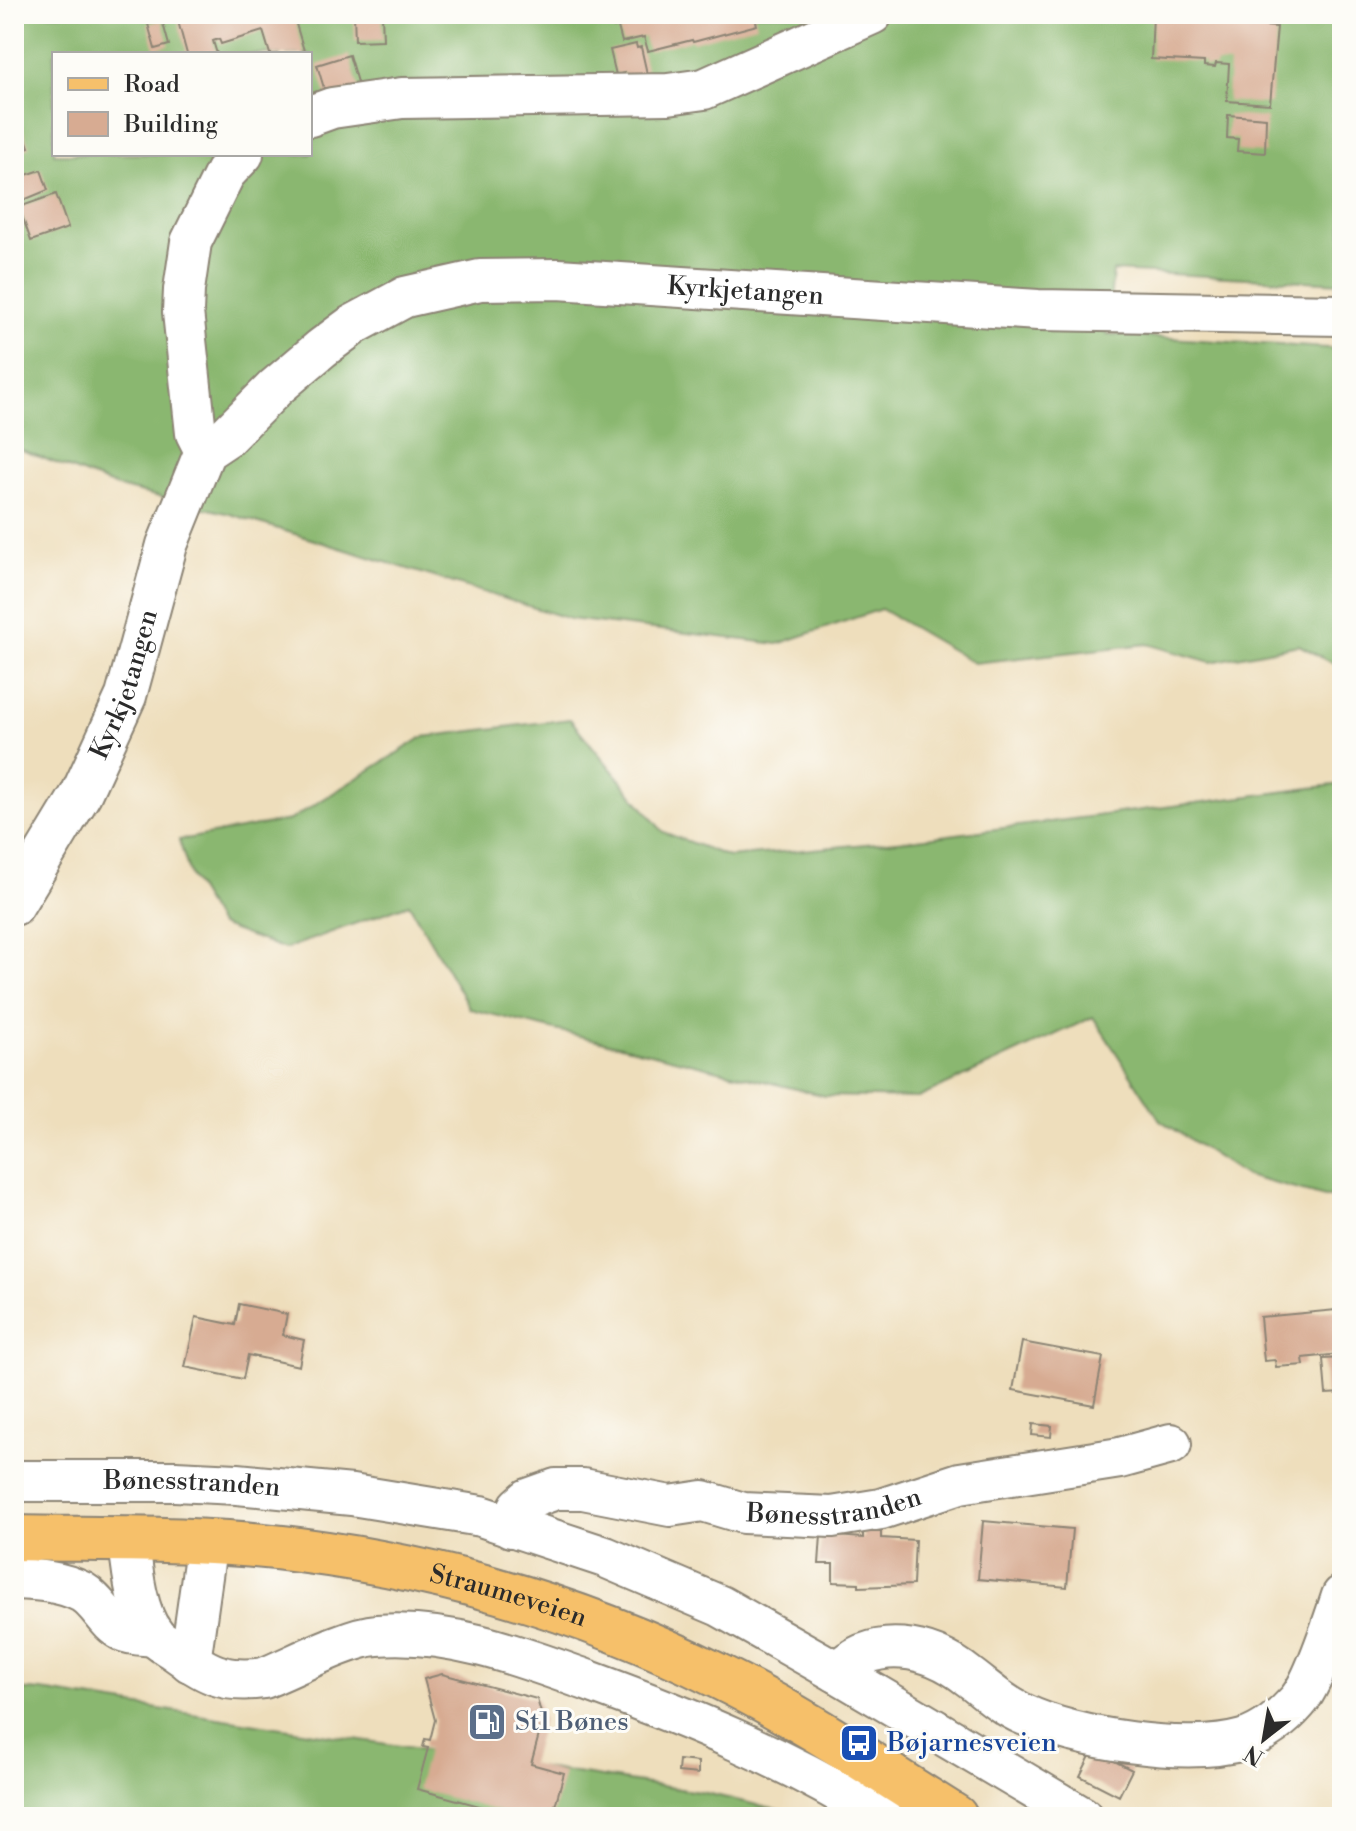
<svg xmlns="http://www.w3.org/2000/svg" width="1356" height="1831" font-family="'Libre Bodoni',serif">
<style>
.forest{fill:#8ab76f;stroke:#5a714d;stroke-width:2;fill-rule:evenodd}
.building{fill:#d7ab92}
.lines{fill:none;stroke-linecap:round;stroke-linejoin:round}
.minor-casing{stroke:#8c8474;stroke-width:44}
.major-casing{stroke:#8c8474;stroke-width:48}
.minor{stroke:#fff;stroke-width:40}
.major{stroke:#f6c06b;stroke-width:44}
.labels{text-anchor:middle;dominant-baseline:central;stroke-width:6;stroke-linejoin:round;paint-order:stroke}
.street-label{font-size:26px;fill:#2b2b2b;stroke:#fdfcf7}
.service-label{font-size:26px;fill:#4e5e75;stroke:#fdfcf7;text-anchor:start}
.transit-label{font-size:26px;fill:#164399;stroke:#fdfcf7;text-anchor:start}
</style>
<rect width="100%" height="100%" fill="#fdfcf7"/>
<filter id="ink" filterUnits="userSpaceOnUse"><feTurbulence type="fractalNoise" baseFrequency=".0125" numOctaves="2"/><feDisplacementMap in="SourceGraphic" scale="16" xChannelSelector="R" yChannelSelector="G"/><feConvolveMatrix kernelMatrix="1 2 1 2 8 2 1 2 1" color-interpolation-filters="sRGB"/></filter>
<filter id="wash" filterUnits="userSpaceOnUse"><feTurbulence type="fractalNoise" baseFrequency=".006" numOctaves="4" result="noise"/><feDisplacementMap in="SourceGraphic" scale="32" xChannelSelector="R" yChannelSelector="G"/><feGaussianBlur stdDeviation="1.8" result="paint"/><feColorMatrix in="noise" values="0 0 0 0 0 0 0 0 0 0 0 0 0 0 0 0 0 1.4 0 .05"/><feComposite in="paint" operator="in"/></filter>
<g filter="url(#wash)">
<rect width="100%" height="100%" fill="#eedebc"/>
<!-- forest -->
<path class="forest" d="M14 14H1342V283L1113 271 1107 334 1342 349V668L1299 645 1211 662 1147 644 974 663 881 609 778 644 570 619 230 514 118 487 14 447ZM54 54H310V154H54Z
M570 719 663 832 729 857 918 839 1342 784V1197H1325L1246 1176 1160 1120 1093 1017 918 1098 825 1096 470 1009 409 904 285 949 219 925 191 878 179 840 290 820 423 737Z
M14 1689 42 1691 706 1793 808 1817H14Z"/>
<g id="blocks">
<!-- building -->
<path class="building" d="M176 14H293L305 54H270L263 31 221 44 219 39 213 41 217 54H187Z
M354 14H382L383 40 355 41Z
M615 14H754L757 25 693 42 692 40 648 51 644 37 622 42 618 27 614 28 611 16Z
M1202 14H1239L1238 24 1277 27 1270 104 1227 101 1229 64 1216 63 1215 67 1204 66V62L1151 59 1153 15 1201 18Z
M162 20 169 45 155 49 148 24Z
M636 44 637 48 641 47 648 78 626 83 624 73 616 75 610 50Z
M349 55 359 89 327 98 317 65Z
M17 113 29 147 14 152V115Z
M1228 115 1266 118 1265 153 1237 151 1238 139 1227 138Z
M41 170 48 190 14 204V171L17 178Z
M56 194 68 228 31 241 19 207Z
M239 1304 287 1314 283 1335 304 1340 299 1366 248 1355 243 1379 185 1367 196 1317 235 1325Z
M1336 1310 1340 1354 1303 1358 1304 1365 1276 1367 1275 1360 1264 1361 1260 1317Z
M1022 1342 1103 1357 1094 1405 1013 1390Z
M1342 1358V1393L1326 1394 1323 1359Z
M1033 1424 1052 1426 1051 1437 1032 1435Z
M983 1521 1072 1529 1067 1587 978 1579Z
M863 1532H881V1538L915 1540 913 1585 859 1587V1583L833 1582V1564H819L821 1535 863 1538Z
M442 1674 537 1699 543 1720 531 1764 564 1773 552 1817H520L417 1789 428 1748 423 1747 425 1739 430 1740 435 1720 424 1679Z
M1093 1750 1132 1770 1119 1796 1080 1776Z
M679 1760 698 1762V1774L678 1772Z"/>
</g>
</g>
<g filter="url(#ink)">
<use href="#blocks" fill-opacity="0" stroke="#8c8474" stroke-width="2"/>
<g class="lines">
<defs>
<g id="minor">
<path d="M310 116 332 108 402 98 668 94 704 89 872 14"/>
<path d="M205 451 196 433 183 312 184 290 191 242 225 173 243 154"/>
<path id="s1" d="M14 905 81 794 126 696 167 545 205 451 226 437 276 387 322 348 353 325 405 297 480 280 558 279 1038 310 1342 315"/>
<path id="s2" d="M14 1481H175L237 1484 352 1495 481 1516 605 1557 720 1606 837 1672 1082 1817"/>
<path id="s3" d="M511 1527 519 1507 528 1499 556 1489H583L670 1506 703 1501 743 1513 832 1517 881 1509 960 1483 1120 1458 1171 1444"/>
<path d="M129 1541C132 1568 136 1613 154 1635 158 1641 168 1646 174 1650 206 1673 223 1684 264 1678 294 1666 348 1637 377 1635 450 1629 522 1657 589 1681 690 1718 791 1760 881 1817"/>
<path d="M14 1579C38 1580 60 1581 82 1592 99 1602 107 1624 123 1631 131 1635 145 1635 154 1636"/>
<path d="M190 1662 207 1541"/>
<path d="M837 1672C875 1635 929 1645 968 1676 986 1689 1002 1705 1023 1714 1075 1739 1187 1756 1243 1740 1263 1734 1283 1718 1297 1702 1314 1683 1333 1623 1342 1596"/>
</g>
<g id="major">
<path id="s4" d="M14 1538C109 1540 204 1537 299 1550 446 1569 588 1611 720 1677 802 1717 878 1769 955 1817"/>
</g>
</defs>
<!-- minor casing -->
<use href="#minor" class="minor-casing"/>
<!-- major casing -->
<use href="#major" class="major-casing"/>
<!-- minor -->
<use href="#minor" class="minor"/>
<!-- major -->
<use href="#major" class="major"/>
</g>
</g>
<!-- icons -->
<defs>
<symbol id="fuel-square" viewBox="-11 -11 22 22"><rect x="-9" y="-9" width="18" height="18" rx="4" fill="#5c6f8a" stroke="#fdfcf7"/><path d="M-5.5-6h7V0h2V4h1.3V-2.5L3-4.5l.8-.8L6-3V5H2.5V1h-1V6h-7ZM-4.2-4.7v3.2H.2V-4.7Z" fill="#fff"/></symbol>
<symbol id="bus-square" viewBox="-11 -11 22 22"><rect x="-9" y="-9" width="18" height="18" rx="4" fill="#1a4fb4" stroke="#fdfcf7"/><path d="M-5-6H5V4H4V6H2V4H-2V6H-4V4H-5ZM-3.5-4V0h7V-4ZM-3.5 1.2v1.5H-2V1.2ZM2 1.2v1.5H3.5V1.2Z" fill="#fff"/></symbol>
</defs>
<g fill-rule="evenodd">
<use href="#fuel-square" x="465" y="1700" width="44" height="44"/>
<use href="#bus-square" x="837" y="1721" width="44" height="44"/>
</g>
<g class="labels">
<!-- street labels -->
<g class="street-label">
<text stroke="none"><textPath href="#s1" startOffset="1092">Kyrkjetangen</textPath></text>
<text stroke="none"><textPath href="#s1" startOffset="248">Kyrkjetangen</textPath></text>
<text stroke="none"><textPath href="#s2" startOffset="178">Bønesstranden</textPath></text>
<text stroke="none"><textPath href="#s3" startOffset="346">Bønesstranden</textPath></text>
<text stroke="none"><textPath href="#s4" startOffset="500">Straumeveien</textPath></text>
</g>
<!-- service labels -->
<g class="service-label">
<text x="515" y="1722">St1 Bønes</text>
</g>
<!-- transit labels -->
<g class="transit-label">
<text x="887" y="1743">Bøjarnesveien</text>
</g>
</g>
<!-- margin -->
<rect width="1356" height="1831" fill="none" stroke="#fdfcf7" stroke-width="48"/>
<!-- legend -->
<rect x="52" y="52" width="260" height="104" fill="#fdfcf7" stroke="#a9a8a5" stroke-width="2"/>
<rect x="68" y="78" width="40" height="12" fill="#f6c06b" stroke="#a9a8a5" stroke-width="2"/>
<text x="124" y="92" font-size="24" fill="#2b2b2b">Road</text>
<rect x="68" y="112" width="40" height="24" fill="#d7ab92" stroke="#a9a8a5" stroke-width="2"/>
<text x="124" y="132" font-size="24" fill="#2b2b2b">Building</text>
<!-- north arrow -->
<g transform="translate(1264 1739) rotate(211)" stroke="#fdfcf7" stroke-width="6" paint-order="stroke">
<path d="M0-6L14 30L0 20L-14 30Z" fill="#2b2b2b"/>
<text y="-12" font-size="22" font-weight="bold" text-anchor="middle" fill="#2b2b2b">N</text>
</g>
</svg>
